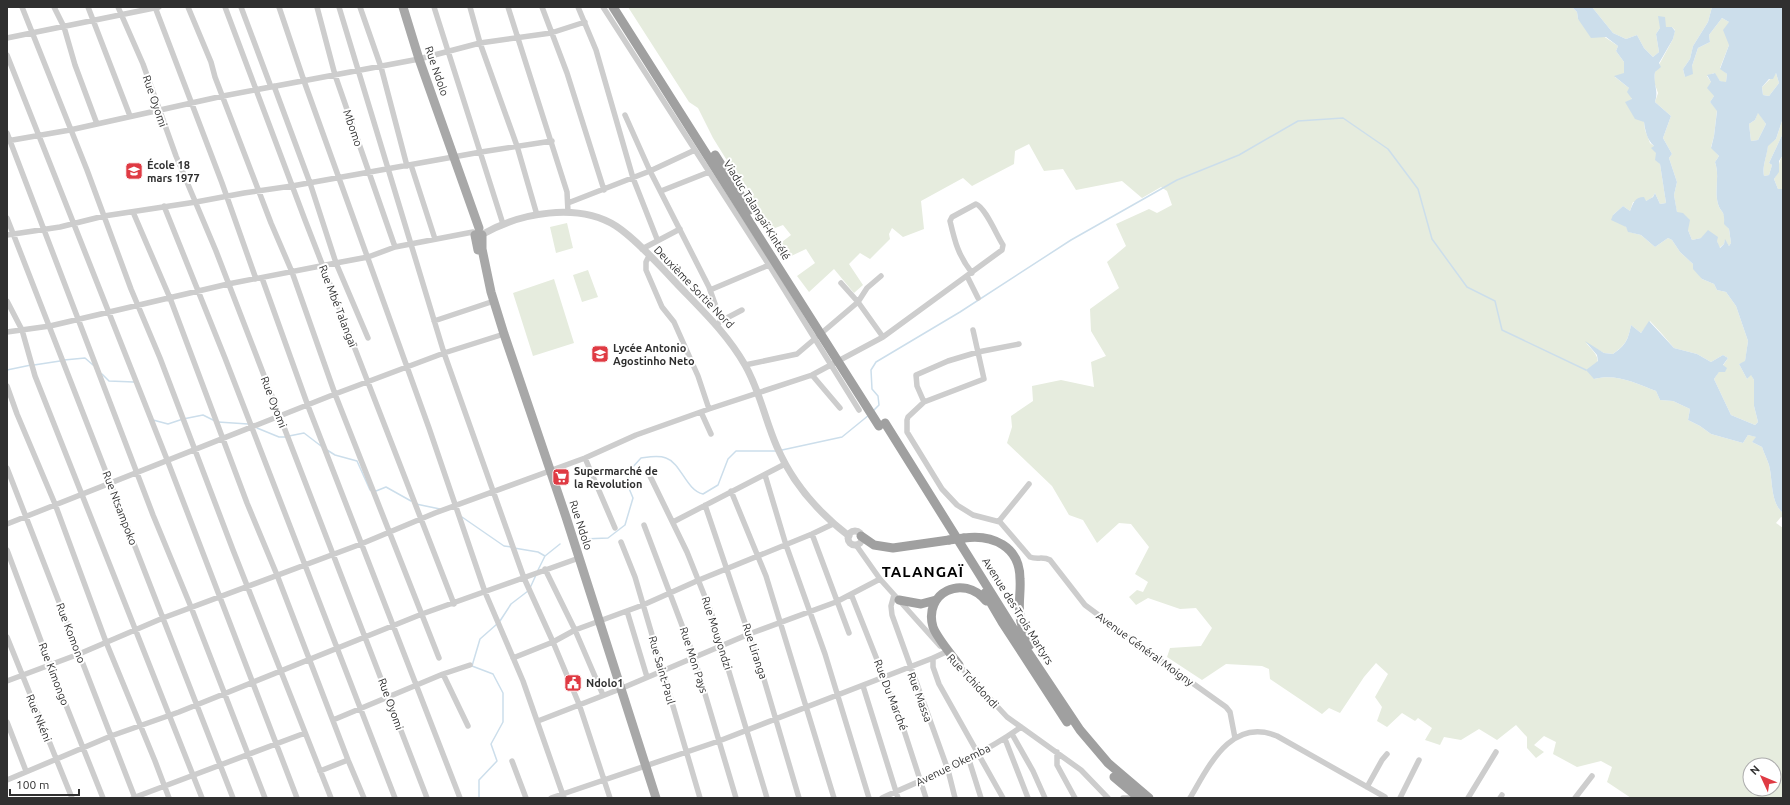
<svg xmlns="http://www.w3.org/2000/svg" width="1790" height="805" font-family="Ubuntu,sans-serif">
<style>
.green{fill:#e6ecde;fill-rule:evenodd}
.water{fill:#ccdeeb;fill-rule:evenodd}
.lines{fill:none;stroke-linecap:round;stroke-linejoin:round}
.stream{stroke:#ccdeeb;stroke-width:1.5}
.minor{stroke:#cdcdcd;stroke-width:5.5}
.tertiary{stroke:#cdcdcd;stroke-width:7}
.primary{stroke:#a8a8a8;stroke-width:9}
.trunk{stroke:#a0a0a0;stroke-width:9}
.trunk-bridge{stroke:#a0a0a0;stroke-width:9}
.labels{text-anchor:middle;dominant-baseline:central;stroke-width:4;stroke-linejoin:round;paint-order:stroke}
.street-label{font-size:11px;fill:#303030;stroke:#fff}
.poi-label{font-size:11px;font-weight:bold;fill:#303030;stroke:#fff;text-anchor:start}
.district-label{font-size:15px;font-weight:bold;letter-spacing:1px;fill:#000;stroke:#fff}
</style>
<rect width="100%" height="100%" fill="#fff"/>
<!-- green -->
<path class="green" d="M628 7H1572L1577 12 1578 19 1618 46 1616 51 1624 62V74L1615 77 1629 88 1632 100 1626 102 1644 122 1645 130 1650 143 1654 146 1660 164 1666 203 1660 204 1655 193C1651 202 1642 202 1633 202L1630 211 1623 206 1613 215 1626 227 1629 232 1641 235 1655 247 1668 238 1672 240 1680 252 1693 264 1702 279 1714 284 1717 290 1726 292 1736 306 1748 341 1745 362 1739 364 1747 379 1751 374 1754 380V406L1758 422 1755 425 1731 415 1714 379 1728 358 1723 355 1711 362 1697 354 1674 348 1662 334 1650 321 1641 333 1631 325C1628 341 1625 345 1613 354L1604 353 1586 343C1601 359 1599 358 1594 379 1615 373 1636 383 1656 391L1660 400 1673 401 1690 409 1688 420 1700 426 1711 434 1743 443 1748 435 1757 437 1752 442 1762 447C1764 453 1767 459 1769 465 1773 480 1770 502 1783 513V518L1781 517 1776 523 1783 528V798H1631L1607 782 1612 767 1601 761 1577 767 1553 754 1556 742 1544 736 1534 745 1544 752 1536 758 1527 748V737L1516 725 1497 740 1479 729 1461 740 1444 737 1440 745 1425 740 1432 728 1418 718 1415 721 1402 713 1387 727 1377 721 1382 707 1375 697 1388 674 1376 663 1364 677 1340 713 1329 708 1322 714 1270 679 1269 669 1262 666 1226 664 1202 680 1167 657 1170 648 1201 646 1212 628 1196 608 1180 609 1148 598 1136 605 1129 597 1137 590 1143 592 1148 582 1135 574 1149 547 1131 524 1119 523 1097 543 1083 520 1069 515 1052 486 1007 443 1012 427 1011 416 1033 401 1032 386 1061 380 1094 387 1091 362 1106 356 1091 331 1090 309 1119 288 1107 262 1126 246 1116 224 1149 209 1157 213 1172 205 1167 191 1161 187 1142 198 1122 181 1076 190 1063 169 1044 171 1029 144 1015 151 1014 164 972 186 963 178 921 201 924 229 903 237 892 228 889 234 890 239 870 259 860 253 849 264 863 285 854 293 834 269 809 292 797 276 815 263 806 249 787 258 778 245 791 235 783 225 770 230 713 138 698 108 689 102ZM1750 765H1774V789H1750Z
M1592 7H1712L1708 22 1693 46 1690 59 1683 69 1685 77 1692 66 1698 48 1710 42 1709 35 1722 18 1729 22V45L1720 68 1727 74 1726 83 1720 81 1714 73 1707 76 1711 82 1714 96 1710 102 1717 110 1714 136 1711 147 1719 156 1715 162C1720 177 1714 189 1718 204 1721 214 1725 209 1725 224L1729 229 1731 243 1729 246 1725 240 1724 244 1719 248 1717 241 1701 238 1692 240 1688 230 1677 213 1674 195 1677 182 1669 158 1672 154 1663 138 1671 116 1655 102 1658 93 1654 82 1655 72 1673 39 1675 30 1672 27 1660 28 1656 34 1659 52 1653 57 1644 48 1637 35 1626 39 1613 33Z
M1776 73 1779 83 1769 96 1763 95 1762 87Z
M1758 112 1766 124 1758 140 1751 141 1749 124 1755 120Z
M1783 118V133L1769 163 1772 165 1769 175 1764 176C1762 166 1767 156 1768 145L1776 139Z
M1783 155V189H1778L1774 179C1780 171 1777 163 1783 155Z
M567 223 573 248 556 253 550 227Z
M588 270 598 297 582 302 573 275Z
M554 279 574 343 533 356 513 293Z"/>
<!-- water -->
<path class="water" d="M1572 7H1592L1613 33 1626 39 1637 35 1644 48 1653 57 1659 52 1656 34 1660 28 1658 16 1665 17 1666 27H1672L1675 31 1673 39 1659 63 1661 67 1655 72C1653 86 1659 89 1655 102L1671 116 1663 138 1672 154 1669 158 1677 182 1674 195 1677 212 1683 213 1690 220 1688 230 1692 240 1701 238 1708 230 1718 237 1717 241 1720 248 1724 244 1725 239 1729 246 1731 243 1729 229 1724 224C1725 209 1721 214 1718 204 1714 189 1720 177 1715 162L1719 156 1711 148 1714 136 1717 111 1710 102 1714 96 1707 88 1711 82 1707 75 1715 73 1720 81 1726 82 1727 74 1720 69 1729 45 1723 30 1729 22 1722 18 1709 35 1710 42 1698 48 1692 66 1693 74 1685 77 1683 69 1690 59 1693 46 1708 22 1712 7H1783V118L1776 139 1768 146C1767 156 1762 166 1764 176L1769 175 1772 165 1769 163 1783 133V155L1779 161V172L1774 179 1778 189H1783V513C1770 502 1773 480 1769 465 1767 459 1764 453 1762 447L1752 442 1756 437 1748 435 1743 443 1711 434 1700 426 1688 420 1690 409 1673 401 1660 400 1656 391C1636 383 1615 373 1594 379L1586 370 1598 361 1597 355 1585 341 1604 353 1613 354C1626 345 1628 340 1631 325L1641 333 1649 321 1674 348 1697 354 1711 362 1723 355 1728 358 1723 365 1727 368 1725 372H1719L1714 379 1731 415 1755 425 1758 422 1754 406V380L1751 375 1747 379 1739 364 1745 361 1748 341 1736 306 1726 292 1717 290 1714 284 1702 279 1693 269V264L1680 252 1672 240 1668 238 1655 247 1641 235 1628 232 1626 227 1611 220 1613 215 1623 206 1630 211C1633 203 1635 197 1644 197L1646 201 1653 197 1655 193 1660 204 1666 203 1660 164 1655 160 1656 153 1651 148 1654 146C1647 140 1645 130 1644 122L1635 119 1625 102 1632 99 1627 92 1629 88 1614 76 1624 73V62L1616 51 1618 46 1606 37 1591 38 1578 19 1577 12ZM1776 73 1779 83 1769 96 1763 95 1762 87 1769 79H1773ZM1758 113 1766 124 1758 140 1751 141 1749 124 1755 120Z"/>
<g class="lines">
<!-- stream -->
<path class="stream" d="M64 360 85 358 93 365
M34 365 60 361
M7 370 31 365
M102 374 109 381 134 382
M873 411 879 405 878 396 872 389 871 370 876 362 960 312 1071 240 1177 180 1239 155 1298 121 1343 118 1388 149 1418 189 1432 239 1467 287 1495 301 1502 330 1586 370
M153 420 168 424 183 419 203 415 215 421
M218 422 248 424
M257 428 279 437H286
M289 436 304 433 321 446
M327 450 335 455 357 461 370 490
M782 450 842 437 869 415
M376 491 386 487 411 501
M416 504 440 509
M462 517 504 546 511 547
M583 539 608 538 625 525 633 498 628 486 630 470 641 458C649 457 658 455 666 458 681 463 686 490 703 494L718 485 728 459 736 451H776
M514 548 538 552 545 556
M538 570 545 556 560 544
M530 588 536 575
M500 621 511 604 528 591
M479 798V780L497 761 491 744 503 722V693L493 674 472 666 480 639 497 624"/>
<!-- minor -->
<path class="minor" d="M22 7 87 170 131 289 160 358 233 550 331 798
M54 7 64 27 75 65 97 124
M88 7 130 116
M118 7 143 64 176 156 216 251 427 798
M155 7 222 183 256 279
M188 7 211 62 215 77 271 223 292 272 335 394 439 658
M225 7 305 220 454 604
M241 7 271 87
M279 7 304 81 429 428 485 592 523 681 564 798
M317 7 335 75 395 247
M339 7 444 353 524 578 553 642 579 704 610 798
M360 7 381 67 407 166
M434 7 503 224
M470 7 480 43 517 146 537 215
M508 7 567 192 568 212
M542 7 567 73 604 190
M578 7 596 50 633 178 657 239
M603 7 769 265 859 410
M7 38 159 7
M7 55 168 462 297 798
M274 86 310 183 336 263 368 338
M625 115 650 171 709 287 721 321 716 325
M7 133 153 515 191 607 265 798
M7 141 70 130 223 96 419 59 480 43 551 33 585 22
M411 165 435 239
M661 191 709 172
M568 203 650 171 695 150
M164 206 225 358 395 798
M133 212 170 298 247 503 277 575 348 760 364 798
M7 218 233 798
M7 235 60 227 104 216 196 202 244 193 292 186 481 152 552 141
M642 249 680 229
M649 256 646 262V270L662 307 674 322 698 376 709 409
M967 276 978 298
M262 278 308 406 460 798
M841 283 858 302 883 337
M710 290 769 265
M7 301 22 330 35 376 202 798
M434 321 494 301
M721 321 742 310
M973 330 984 379 924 402 908 417 907 420V432L942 489 957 505 973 515 1000 522 1030 557C1037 560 1043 556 1050 560L1085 605 1132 640 1226 707 1230 712 1235 738
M7 332 50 326 228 284 336 263 368 257 395 247 473 232
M745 365 797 354 858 302 867 288 881 276
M812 375 840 408
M7 386 17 414 55 504 106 642 155 761 169 798
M924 402 917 386 916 375 948 361 978 352 1019 344
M701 412 711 434
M585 458 615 528
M7 468 135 798
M765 475 786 545 825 654 869 798
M650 476 687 552 711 612 767 798
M731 491 766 576 834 798
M705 505 763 676 799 798
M999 521 1029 484
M673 522 785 464
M7 524 335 394 444 353 504 334
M644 525 694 657 736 798
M812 534 849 633
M621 542 635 577 700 798
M856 545 880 579 940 646
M7 550 50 665 103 798
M545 569 575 630 603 695
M851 594 899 715 926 798
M894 595 891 606 892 615 948 770 955 798
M627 611 647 677
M7 637 72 798
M513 658 553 642 575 630 643 605 699 580 812 534 833 524
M933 658V667L939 684 1003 798
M957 663 1007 717 1081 770 1108 798
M443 674 468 726
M7 681 79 654 163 618 361 544 435 513 585 458 636 435 709 409 812 375 883 337 1002 250 1003 245C997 236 985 207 976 204L952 217 950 221C955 242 958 255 972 273
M863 686 898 798
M333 720 443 674 470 665
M538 721 620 689 749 634 836 602 880 579
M7 722 26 771
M1012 734 1033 771 1045 798
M1005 739 1028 798
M1057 752V765L1075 798
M969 760 981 798
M512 761 526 798
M320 771 348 760
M7 780 111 736 179 712 422 614 579 558
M1367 787 1382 760 1387 754
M133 798 305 733
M551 798 719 741 933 658 946 652
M882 798C930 776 978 758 1021 727
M1123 798H1130
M1190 798C1209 766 1231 717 1277 736L1385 797
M1400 798 1419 760
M1468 798 1496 752
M1500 798 1502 795
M1575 798 1592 776"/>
<!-- tertiary -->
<path class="tertiary" d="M483 234C520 213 577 202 616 226 636 239 662 268 679 286 703 311 728 335 745 365 760 391 765 420 777 447 792 482 819 513 849 536
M848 538a7 7 0 1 1 14 0a7 7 0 1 1-14 0Z"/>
<!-- primary -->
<path class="primary" d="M403 7 419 59 479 228
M475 235 478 250
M482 235V249L491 292 504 334 566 517 656 798"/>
<!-- trunk -->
<path class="trunk" d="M885 423 1028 652 1080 730 1108 763 1149 798
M861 536 874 545 893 548 949 540
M964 538C992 534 1020 546 1020 579 1021 591 1018 604 1020 616 1021 626 1025 636 1030 645
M985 593 1002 622 1067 722
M899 600 921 604 936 600
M959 665C951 654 937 638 933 627 923 593 963 573 986 601
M1114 777 1139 798"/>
<!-- trunk-bridge -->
<path class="trunk-bridge" d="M613 7 879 426
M715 155 750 210
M949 540 964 538"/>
</g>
<!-- icons -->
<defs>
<symbol id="school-square" viewBox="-11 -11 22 22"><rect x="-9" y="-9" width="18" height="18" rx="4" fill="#df3a43" stroke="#fff"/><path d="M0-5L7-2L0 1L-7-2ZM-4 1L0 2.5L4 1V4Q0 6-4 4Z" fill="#fff"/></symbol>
<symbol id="supermarket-square" viewBox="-11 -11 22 22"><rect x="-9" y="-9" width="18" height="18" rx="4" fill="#df3a43" stroke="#fff"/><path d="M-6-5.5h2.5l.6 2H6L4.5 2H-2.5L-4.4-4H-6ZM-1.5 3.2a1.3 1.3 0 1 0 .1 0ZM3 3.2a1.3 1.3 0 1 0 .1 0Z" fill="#fff"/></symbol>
<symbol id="civic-square" viewBox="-11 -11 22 22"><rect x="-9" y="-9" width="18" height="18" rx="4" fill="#df3a43" stroke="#fff"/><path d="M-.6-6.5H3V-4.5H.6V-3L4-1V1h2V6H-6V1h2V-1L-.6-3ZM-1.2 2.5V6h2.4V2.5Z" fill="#fff"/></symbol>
</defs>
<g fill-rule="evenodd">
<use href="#school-square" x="124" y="161" width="20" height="20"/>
<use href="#school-square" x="590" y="344" width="20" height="20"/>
<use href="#supermarket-square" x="551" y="467" width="20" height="20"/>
<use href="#civic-square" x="563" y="673" width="20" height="20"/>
</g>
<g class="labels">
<!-- street labels -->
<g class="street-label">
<text transform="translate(437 71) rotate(71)">Rue Ndolo</text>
<text transform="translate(155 101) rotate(71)">Rue Oyomi</text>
<text transform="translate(353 128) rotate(71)">Mbomo</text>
<text transform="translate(757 210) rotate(58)">Viaduc Talangaï-Kintélé</text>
<text transform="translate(694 287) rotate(46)">Deuxième Sortie Nord</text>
<text transform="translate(338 306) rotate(69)">Rue Mbé Talangaï</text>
<text transform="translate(274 402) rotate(69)">Rue Oyomi</text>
<text transform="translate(120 508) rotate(69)">Rue Ntsampoko</text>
<text transform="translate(581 525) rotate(72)">Rue Ndolo</text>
<text transform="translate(1018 611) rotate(58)">Avenue des Trois Martyrs</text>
<text transform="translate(71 633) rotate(69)">Rue Komono</text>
<text transform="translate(717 633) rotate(72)">Rue Mouyondzi</text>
<text transform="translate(1145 649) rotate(36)">Avenue Général Moigny</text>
<text transform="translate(755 651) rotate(72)">Rue Liranga</text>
<text transform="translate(694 660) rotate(72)">Rue Mon Pays</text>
<text transform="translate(662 670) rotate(74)">Rue Saint-Paul</text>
<text transform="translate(54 674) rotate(69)">Rue Kimongo</text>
<text transform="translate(973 681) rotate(47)">Rue Tchidondi</text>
<text transform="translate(891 695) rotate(69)">Rue Du Marché</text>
<text transform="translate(920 697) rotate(70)">Rue Massa</text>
<text transform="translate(391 704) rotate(70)">Rue Oyomi</text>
<text transform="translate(39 718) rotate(68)">Rue Nkéni</text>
<text transform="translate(953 765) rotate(-26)">Avenue Okemba</text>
</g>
<!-- poi labels -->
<g class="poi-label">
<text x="147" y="165">École 18<tspan x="147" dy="13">mars 1977</tspan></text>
<text x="613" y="348">Lycée Antonio<tspan x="613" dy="13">Agostinho Neto</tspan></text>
<text x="574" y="471">Supermarché de<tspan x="574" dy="13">la Revolution</tspan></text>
<text x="586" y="683">Ndolo1</text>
</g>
<!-- district labels -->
<g class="district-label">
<text x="923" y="571">TALANGAÏ</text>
</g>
</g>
<!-- border -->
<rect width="1790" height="805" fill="none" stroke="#303030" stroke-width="16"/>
<!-- north arrow -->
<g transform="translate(1762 777) rotate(314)"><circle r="19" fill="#ffffff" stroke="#acacac"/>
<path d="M0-3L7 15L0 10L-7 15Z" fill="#df3a43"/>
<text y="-6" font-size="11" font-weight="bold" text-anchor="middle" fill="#303030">N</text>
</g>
<!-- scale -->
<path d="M10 789v6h69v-6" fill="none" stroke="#303030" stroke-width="2"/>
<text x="16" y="789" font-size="12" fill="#303030" stroke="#ffffff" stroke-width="3" paint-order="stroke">100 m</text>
</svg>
